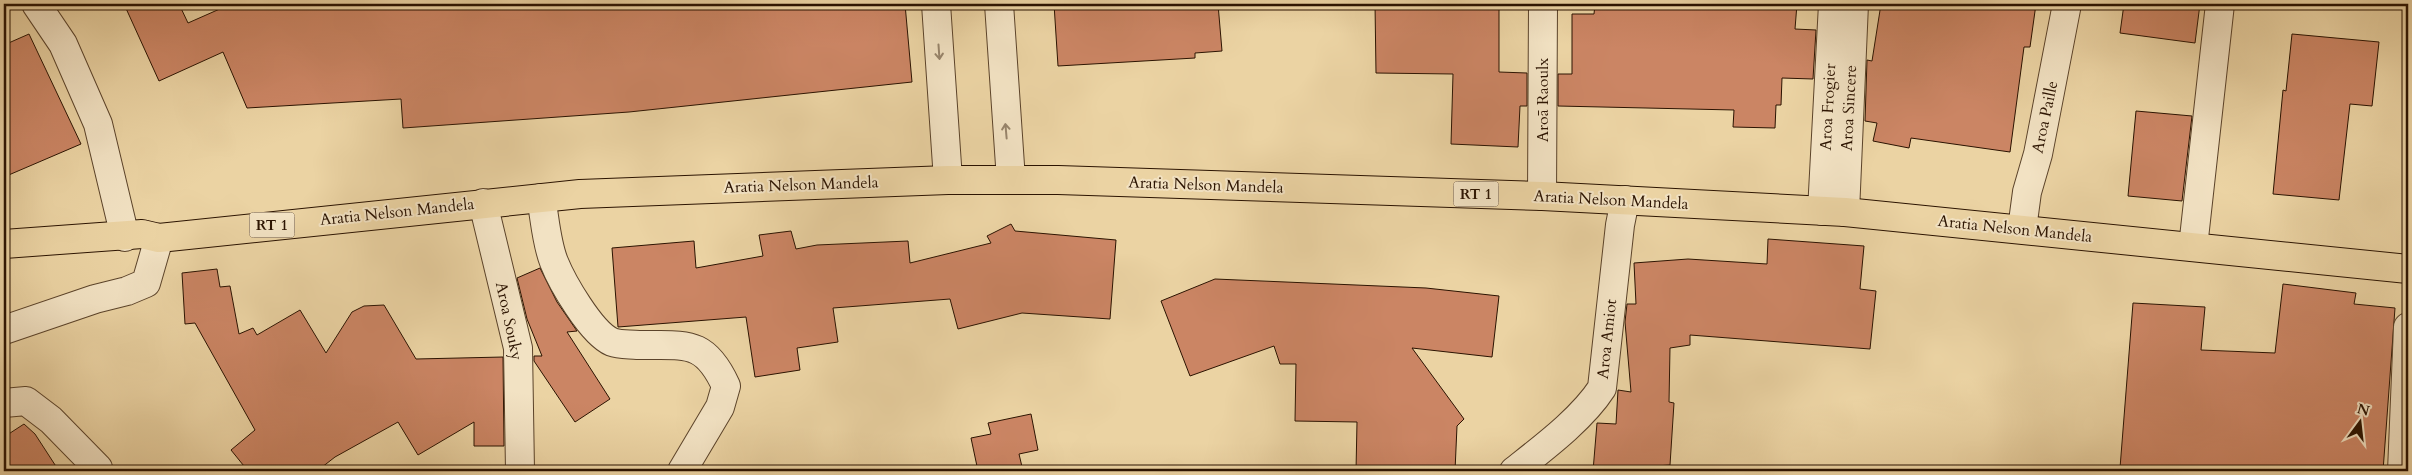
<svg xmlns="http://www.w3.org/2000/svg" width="2412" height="475" font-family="Cardo,serif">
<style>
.building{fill:#cb8564;stroke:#2b1301}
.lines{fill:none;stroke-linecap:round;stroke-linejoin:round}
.minor-casing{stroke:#5b432a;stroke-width:30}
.major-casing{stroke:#2b1301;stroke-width:30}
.minor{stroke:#f2e2c3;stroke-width:28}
.major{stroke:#ebd3a3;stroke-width:28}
.oneway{stroke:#98856c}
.labels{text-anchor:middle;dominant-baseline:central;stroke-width:4;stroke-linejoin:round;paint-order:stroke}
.shield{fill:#f2e2c3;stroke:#67513b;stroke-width:1}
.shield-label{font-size:15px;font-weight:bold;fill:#2b1301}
.street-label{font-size:16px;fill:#2b1301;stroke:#f2e2c3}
</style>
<rect width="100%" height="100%" fill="#ebd3a3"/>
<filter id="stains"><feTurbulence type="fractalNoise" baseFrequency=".004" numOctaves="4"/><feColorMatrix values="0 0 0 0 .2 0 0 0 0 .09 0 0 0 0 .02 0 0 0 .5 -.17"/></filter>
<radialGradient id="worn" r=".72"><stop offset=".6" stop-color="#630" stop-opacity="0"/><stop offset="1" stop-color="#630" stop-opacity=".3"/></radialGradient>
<!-- building -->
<path class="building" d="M124 4H179L188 23 231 4H905L912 82 629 112 403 128 401 99 247 108 223 52 159 81Z
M1054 4H1218L1222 51 1195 53V58L1058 66Z
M1375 4H1499V72L1527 73V106H1520L1518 147 1451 144 1453 74 1376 73Z
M1595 4 1717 6V4H1797L1795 29 1816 30 1813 79 1782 78 1781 105H1776L1775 128 1733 127 1734 110 1558 106V74H1572V14H1594Z
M1881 4H2036L2030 47H2024L2010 152 1911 138 1909 148 1873 141 1877 123 1865 121 1867 60 1872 61Z
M2124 4H2200L2195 43 2120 33Z
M29 34 81 144 4 177V45Z
M2292 34 2379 42 2372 106 2350 104 2339 200 2273 194 2283 90 2286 91Z
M2136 111 2192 116 2182 201 2128 196Z
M1011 224 1015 231 1116 240 1110 319 1022 313 958 329 950 299 833 308 838 342 797 348 800 370 755 377 746 317 618 327 612 248 694 241 696 268 763 256 759 235 791 231 796 249 817 245 908 241 910 263 991 243 987 236Z
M1768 239 1864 246 1860 289 1876 291 1870 349 1690 335V345L1670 348 1669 402 1674 403 1670 465 1656 466 1657 471H1593L1597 423 1616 424 1618 390 1631 392 1625 322 1627 304H1636L1634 263 1688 259 1767 264Z
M540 268 557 302 577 331 567 332 610 399 575 422 534 361V356H542L527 319 517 278Z
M217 269 220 287 230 286 239 334 253 328 257 335 300 310 326 353 352 312 364 306 384 305 416 359 503 357 504 446H474V422L418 455 398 422 335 457 317 471H248L231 450 255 430 195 323 185 324 182 273Z
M1215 279 1426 288 1499 296 1492 357 1412 348 1464 419 1457 426 1455 471H1356L1357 422 1295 421 1296 364H1280L1274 346 1190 376 1161 301Z
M2283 284 2356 293 2354 304 2395 308 2383 471H2145L2120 468 2133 303 2205 307 2201 350 2275 353Z
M1031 414 1038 450 1019 454 1023 471H978L971 438 991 434 988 423Z
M24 424 35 434 59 471H4V437Z"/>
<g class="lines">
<defs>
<path id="minor" d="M36 4 63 44 98 124 125 237
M936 4 948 180
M999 4 1011 180
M1542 196 1543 4
M541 198C545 218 546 242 554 262 562 282 591 333 612 342 620 345 630 344 638 345 685 346 704 338 726 386L720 407 682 471
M483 203 518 348 520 471
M1822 211 1833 4
M1845 212 1854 4
M2022 229 2027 192 2038 154 2067 4
M2193 247 2220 4
M4 330 95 299 127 291 146 283 159 238
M4 403 26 401 51 420 98 468
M1514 471C1543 448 1582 419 1602 388L1620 225 1625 200
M2402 471 2408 327"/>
<path id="major" d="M4 244 142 234 159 238 580 194 948 180H1058L1542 196 1845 212 2408 269"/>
</defs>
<!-- minor casing -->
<use href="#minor" class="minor-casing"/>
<!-- major casing -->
<use href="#major" class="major-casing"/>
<!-- minor -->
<use href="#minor" class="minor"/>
<!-- major -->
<use href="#major" class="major"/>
</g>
<!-- one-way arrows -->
<defs><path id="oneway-shaft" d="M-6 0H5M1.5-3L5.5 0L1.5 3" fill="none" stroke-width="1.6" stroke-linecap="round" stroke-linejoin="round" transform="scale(1.25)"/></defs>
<g class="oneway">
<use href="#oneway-shaft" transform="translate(939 52) rotate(86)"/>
<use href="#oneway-shaft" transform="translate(1006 131) rotate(-95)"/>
</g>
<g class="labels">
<!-- shield labels -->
<g class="shield">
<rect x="1453.5" y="181.5" width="45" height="25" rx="4"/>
<rect x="249.5" y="212.5" width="45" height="25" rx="4"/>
</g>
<g class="shield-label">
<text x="1476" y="194">RT 1</text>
<text x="272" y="225">RT 1</text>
</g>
<!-- street labels -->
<g class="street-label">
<text transform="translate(1543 100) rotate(-90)">Aroā Raoulx</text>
<text transform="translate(1828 107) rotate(-87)">Aroa Frogier</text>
<text transform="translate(1849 108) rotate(-87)">Aroa Sincere</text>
<text transform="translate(2045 117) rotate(-78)">Aroa Paille</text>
<text transform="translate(801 185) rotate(-2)">Aratia Nelson Mandela</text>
<text transform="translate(1206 185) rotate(2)">Aratia Nelson Mandela</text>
<text transform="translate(1611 200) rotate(3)">Aratia Nelson Mandela</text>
<text transform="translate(397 212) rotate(-6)">Aratia Nelson Mandela</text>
<text transform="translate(2015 229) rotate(6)">Aratia Nelson Mandela</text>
<text transform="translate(509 321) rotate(78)">Aroa Souky</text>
<text transform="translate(1607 339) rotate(-84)">Aroa Amiot</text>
</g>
</g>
<!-- margin -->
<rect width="2412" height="475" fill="none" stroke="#ebd3a3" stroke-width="20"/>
<rect x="5" y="5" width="2402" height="465" fill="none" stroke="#2b1301" stroke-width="2.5"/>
<rect x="10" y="10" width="2392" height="455" fill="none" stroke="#2b1301"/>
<!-- north arrow -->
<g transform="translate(2360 422) rotate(15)" stroke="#f2e2c3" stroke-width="4" paint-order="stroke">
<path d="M0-4L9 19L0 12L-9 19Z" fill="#2b1301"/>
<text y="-8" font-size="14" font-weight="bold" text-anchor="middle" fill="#2b1301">N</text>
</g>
<rect width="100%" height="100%" filter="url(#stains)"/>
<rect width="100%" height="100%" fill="url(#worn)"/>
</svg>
